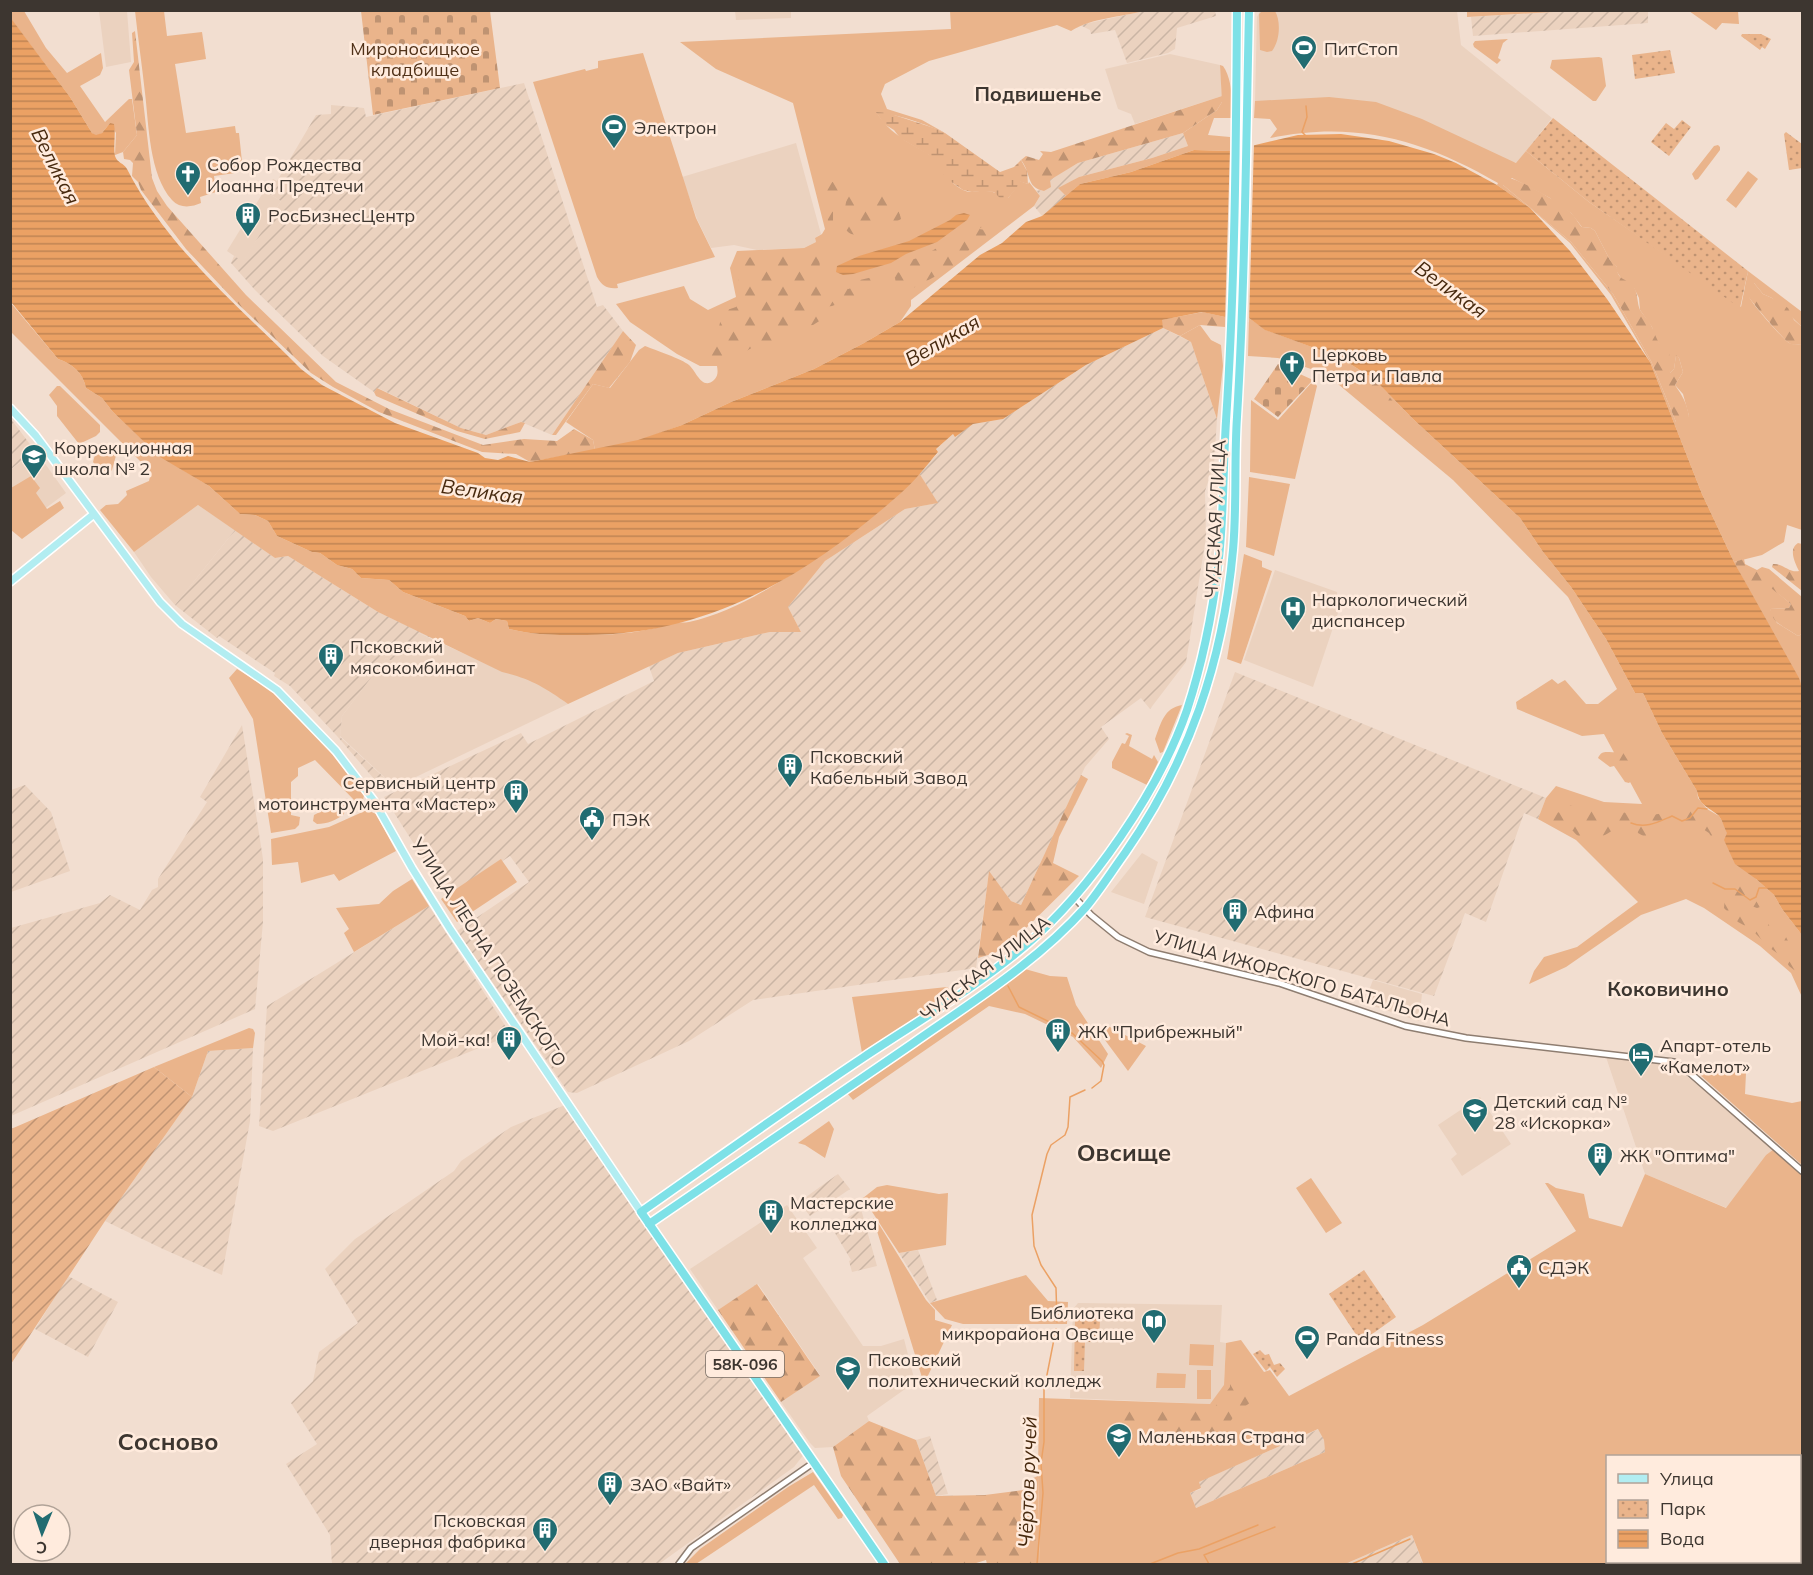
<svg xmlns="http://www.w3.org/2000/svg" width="1813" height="1575" font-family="Mulish,sans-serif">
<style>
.built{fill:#ebd2bf}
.industrial{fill:url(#industrial-furrows)}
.grass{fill:#eab48b;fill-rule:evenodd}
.forest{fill:url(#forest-firs)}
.wetland{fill:url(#wetland-marsh)}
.cemetery{fill:url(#cemetery-stones)}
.park{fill:url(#park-dots)}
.garden{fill:url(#garden-furrows)}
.water{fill:url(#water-rules)}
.pier{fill:#f2ded0}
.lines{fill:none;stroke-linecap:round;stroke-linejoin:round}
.stream{stroke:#eba164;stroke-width:1.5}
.minor-casing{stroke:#8e7d70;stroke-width:8}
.major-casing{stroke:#fff;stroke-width:10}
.highway-casing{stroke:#fff;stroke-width:11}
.minor{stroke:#fff;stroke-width:5}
.major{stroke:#b2edf1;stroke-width:7}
.highway{stroke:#7ee1e7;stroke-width:8}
.labels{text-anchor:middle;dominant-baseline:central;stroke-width:5;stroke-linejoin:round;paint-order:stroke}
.shield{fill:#ffebdd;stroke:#776c64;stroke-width:1.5}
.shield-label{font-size:16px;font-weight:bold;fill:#3d3630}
.park-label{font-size:18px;fill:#513219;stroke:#ffebdd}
.poi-label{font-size:18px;fill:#3d3630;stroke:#ffebdd;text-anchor:start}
.street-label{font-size:18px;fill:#3d3630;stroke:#ffebdd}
.neighbourhood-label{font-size:20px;font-weight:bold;fill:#3d3630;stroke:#ffebdd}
.water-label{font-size:20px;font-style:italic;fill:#47290e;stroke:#ffebdd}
.district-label{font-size:24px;font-weight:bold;fill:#3d3630;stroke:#ffebdd}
</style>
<defs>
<pattern id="industrial-furrows" width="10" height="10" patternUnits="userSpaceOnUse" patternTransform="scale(1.5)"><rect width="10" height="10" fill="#ebd2bf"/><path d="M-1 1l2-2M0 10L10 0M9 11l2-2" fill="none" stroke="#cab5a4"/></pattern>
<pattern id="forest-firs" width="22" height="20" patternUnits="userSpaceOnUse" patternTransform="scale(1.5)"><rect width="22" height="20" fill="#eab48b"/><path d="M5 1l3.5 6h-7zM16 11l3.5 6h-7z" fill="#bf9372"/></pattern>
<pattern id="wetland-marsh" width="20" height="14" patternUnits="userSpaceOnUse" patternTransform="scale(1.5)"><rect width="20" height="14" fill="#eab48b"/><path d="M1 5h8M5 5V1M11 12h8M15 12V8" fill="none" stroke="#bf9372"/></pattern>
<pattern id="cemetery-stones" width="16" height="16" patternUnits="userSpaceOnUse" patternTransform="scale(1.5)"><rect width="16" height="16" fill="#eab48b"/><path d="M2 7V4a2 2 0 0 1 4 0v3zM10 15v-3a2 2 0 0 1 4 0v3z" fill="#bf9372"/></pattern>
<pattern id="park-dots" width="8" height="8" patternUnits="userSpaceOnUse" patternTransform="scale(1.5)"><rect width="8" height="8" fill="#eab48b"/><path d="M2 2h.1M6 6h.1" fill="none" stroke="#bf9372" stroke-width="1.8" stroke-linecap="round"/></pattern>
<pattern id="garden-furrows" width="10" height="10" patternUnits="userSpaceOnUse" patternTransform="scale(1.5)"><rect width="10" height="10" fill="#eab48b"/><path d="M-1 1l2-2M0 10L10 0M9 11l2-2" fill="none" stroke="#bf9372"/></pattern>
<pattern id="water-rules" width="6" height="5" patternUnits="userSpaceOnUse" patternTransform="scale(1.5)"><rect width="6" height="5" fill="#eba164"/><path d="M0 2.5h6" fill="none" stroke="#c08453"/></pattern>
</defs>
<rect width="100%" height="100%" fill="#f2ded0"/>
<!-- built -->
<path class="built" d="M99 11H127L131 62 106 67Z
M735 11H791V18L736 20Z
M1260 11H1457L1461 45 1552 118 1517 163 1275 102 1255 101 1257 17Z
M1170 54 1220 65 1222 96 1135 124 1131 114 1118 109 1105 69Z
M796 143 821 234 815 238 816 242 804 248 757 250 734 245 711 248 697 219 682 177Z
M264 191 281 201 243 262 227 251Z
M36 451 66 493 31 519 11 490 10 470Z
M198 505 235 530 175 605 151 577 134 552Z
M1275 570 1337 592 1338 602 1341 604 1313 687 1244 660Z
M419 633 502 671 521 676 540 684 568 704 395 787 340 736 342 716 386 658 397 663Z
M1142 853 1158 862 1144 904 1111 892Z
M1373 980 1422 994 1419 1021 1364 1003Z
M1606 1057 1671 1064 1731 1111 1774 1149 1766 1155 1727 1208 1645 1174Z
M1480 1097 1511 1144 1462 1176 1451 1159 1457 1154 1438 1125Z
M787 1205 817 1248 803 1258 863 1346H881L904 1339 915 1382 867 1416 869 1421 833 1447 815 1448 810 1443 781 1402 820 1375 758 1284 718 1310 690 1269Z
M1078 1303 1222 1305 1220 1342 1226 1343 1224 1386 1210 1404 1070 1398 1073 1309Z"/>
<!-- industrial -->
<path class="industrial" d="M1648 10V23L1473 36 1471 17 1570 11Z
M1144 11H1215L1216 16 1177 28 1175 49 1168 53 1127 63 1115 30 1091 34 1090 30 1080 25Z
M524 83 597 307 603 305 623 331 552 435 521 422 486 435 461 428 378 388 374 392 323 356 255 290 231 263 234 256 243 261 281 201 266 192 269 186 273 179 277 181 316 115 331 114V105L364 108 366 117Z
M1183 133 1188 146 1152 158 1079 177 1059 188 1066 196 1042 216 1034 206 1040 196 1036 190 1044 191 1049 180 1078 163Z
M1163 328 1191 342 1217 419 1214 464 1205 491 1206 537 1186 662 1150 709 1141 698 1101 727 1109 739 1085 767 1021 905 1011 901 989 872 976 968 753 1000 689 1041 577 1093 568 1092 457 931 529 882 510 856 448 897 384 797 521 733 528 744 654 681 649 666 678 653 770 632H801L788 607 825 561 905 509 937 503 919 473 938 453 936 449 953 434 955 436 973 424 1003 419 1086 365Z
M11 419 35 451 11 469H10Z
M235 530 275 558 288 556 378 612 453 647 419 633 397 663 386 658 342 716 340 737 389 782 381 787 337 736 290 686 274 676 275 673 219 636 217 638 175 605Z
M1235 672 1546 798 1538 819 1524 813 1486 922 1465 913 1434 996 1145 917Z
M242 725 263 859V922L255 1009 11 1116V928L100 903 110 895 140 910 152 890 158 887V879L207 802 200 797Z
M25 785 51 812 70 871 11 892V790Z
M429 906 511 1035 273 1131 259 1126 267 1006Z
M253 1048 250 1121 222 1275 163 1249 105 1221 192 1097 208 1051Z
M565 1105 805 1453 794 1467 659 1564H332L330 1535 286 1464 317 1444 291 1403 313 1381 319 1352 358 1323 325 1269 355 1239 454 1171 461 1161 511 1127Z
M838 1174 850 1189 810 1216 799 1202Z
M861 1209 877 1266 852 1272 849 1261 851 1260 832 1228Z
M918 1250 937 1300 930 1303 899 1253Z
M68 1276 118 1302 88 1357 35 1329Z
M1319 1429 1324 1440 1325 1452 1196 1508 1190 1493 1201 1489 1198 1482Z
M930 1436 948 1494 936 1496 916 1440Z
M1412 1535 1423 1564H1345Z"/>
<!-- grass -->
<path class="grass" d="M1467 10H1570V11L1467 17Z
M11 11H24L46 48 67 73 101 53 103 68 100 75 80 86 105 122 129 99H132L137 135 123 152 115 155 116 133 110 123 102 133 96 136 92 133 70 97 11 19Z
M135 11H164L167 36 202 32 206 59 175 64 186 133 235 126 236 133H239L242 162 235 173 214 176 216 192 200 197 201 203C192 207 180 209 172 200 149 174 149 126 145 93 142 66 138 38 135 11Z
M950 11H1144C1121 17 1091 18 1071 31L1057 25 929 61 885 84 881 94 887 109 922 120 945 133C928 125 895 113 877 113 885 126 897 136 911 144 917 148 925 151 931 156 944 169 944 179 963 190 971 194 977 190 986 191 994 191 1000 195 1008 198L1016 188 1017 180 1028 184 1029 182 1040 196 1034 206 911 300V306L900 322 864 343 814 369 731 402 682 425 638 441 595 450 593 440 566 422 593 384 610 388 639 350 645 346C655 350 682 359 689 365 696 371 702 391 714 380 718 376 718 372 717 366H700L677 354 630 322 616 304 684 286 690 299 708 310 736 297 730 268 737 251 804 248 816 242 815 238 822 234 825 229 793 103 716 69 680 42 951 29Z
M1262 11H1275C1281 21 1280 41 1272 51L1267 52 1260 50 1259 14Z
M1689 11H1738L1739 24 1722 23 1716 30Z
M1508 39 1503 43 1498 58 1501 60 1497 64 1474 47 1473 44 1475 41Z
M643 53 696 218 715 257 617 284 618 288C607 289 602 286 597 277L533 82 585 69 586 71 598 68V61Z
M1599 57 1602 58 1606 86 1596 101H1593L1550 68 1552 60Z
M1220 65 1223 66C1233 80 1232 102 1231 118H1214L1208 135 1230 137V151L1194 150 1131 172 1080 184 1066 196 1058 188 1079 177 1152 158 1188 146 1183 133 1217 110 1222 102Z
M1329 97 1376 102 1422 119 1516 163 1526 151 1589 202 1741 307 1748 271 1802 312V327L1772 298 1763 294 1754 283C1753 286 1750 292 1749 296 1749 301 1784 340 1789 343 1793 345 1797 344 1802 344V530L1787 525 1784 542 1762 555 1734 562 1702 494 1650 362 1611 295 1570 243 1530 208 1497 185 1498 183C1424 140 1356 120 1270 138L1277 129 1270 119 1254 118 1255 101ZM1512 178 1550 198 1553 202 1571 213 1582 227 1591 228 1595 231 1611 262 1617 267V272L1621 278 1634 288 1639 298 1640 310 1652 327 1654 336 1662 348 1670 373 1674 369 1676 356 1679 358 1683 372 1675 385 1683 394 1689 416 1676 422 1651 361 1613 294 1571 242 1503 185Z
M1718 145 1720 147V150L1698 179 1695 180 1692 174 1714 146Z
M1748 171 1758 179 1736 208 1726 200Z
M10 302 58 359C73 364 83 373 86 388L102 398 113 412 160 456 209 486 240 514 255 515 268 521 277 536 312 552 320 553 337 565 352 569 361 578 389 580 403 592 465 616 469 621 478 618 490 623 496 619 507 621 509 629C539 636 556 635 586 635 620 635 643 632 675 623 680 622 684 623 689 622 738 612 788 577 829 549 861 527 893 502 919 473L938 503 905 509 825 561 788 607 801 632H770L678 653 568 704C544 687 531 679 502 672L378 612 288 556 275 558 198 505 134 552 100 510 106 505 118 504 127 495 126 491 149 481 151 472 11 332Z
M1249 318 1266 330 1339 357 1374 379 1413 419 1520 518 1543 552 1571 587 1606 639 1635 693H1643L1662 733 1697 791 1698 798 1707 809 1719 816 1756 879 1774 895 1782 909 1802 935V997L1791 973 1760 946 1704 908 1686 899 1641 915 1566 967 1529 984 1534 971 1544 957 1577 947 1638 902 1576 840 1538 819 1546 798 1556 786 1604 802 1642 804 1604 734 1582 736 1517 709 1516 702 1552 679 1558 684 1565 680 1586 704H1598L1617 689 1568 597 1453 480 1326 374 1278 358 1248 356Z
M1200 325 1211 340 1221 345 1223 366 1217 419 1191 342 1180 336Z
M1313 381 1317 386 1295 479 1250 472 1251 400 1278 420Z
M57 386H60L100 425V432L96 436 79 444 57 416V406L49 395Z
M101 443 114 447 117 452 112 470 105 477 93 462 97 447Z
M31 476 40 488 36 493 47 509 60 501 64 508 22 539 11 530V488Z
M1249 477 1290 484 1274 556 1246 547Z
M1244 554 1262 561V567L1272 571 1241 664 1227 659Z
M1771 587 1791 604 1789 608 1770 609 1777 623 1798 636 1802 634V687L1750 592Z
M237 669C248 676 261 683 272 692 308 720 336 759 364 795L363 800 360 802 355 801 315 760 298 768V776L291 782V815L300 817 299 825 295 829 271 833 253 719 229 678Z
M1182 705 1163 752 1160 753 1155 739C1161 723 1164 708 1182 705Z
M1127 733 1132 735 1129 746 1152 759 1154 755 1158 762 1147 785 1112 768V762L1122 743 1125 744 1129 736 1125 734Z
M337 803H342L345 807 344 814C337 820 327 824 317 824L313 821 314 815Z
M367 810 376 814 396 851 339 881 334 874 301 883 298 862 272 865 271 839 329 827Z
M501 859 517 882 457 922 441 899Z
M412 879 429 906 354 952 344 933 349 929 336 908 379 904 393 891Z
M1025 969 1050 976 1067 977 1076 1005 1108 1054 1101 1068 1073 1037 1025 1014 989 1006 853 1100 847 1093Z
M947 987 953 993 862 1053 852 997Z
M1108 1026 1146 1046 1128 1071 1096 1028Z
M249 1028 253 1029 255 1033 253 1048 208 1051 192 1097 154 1067Z
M1700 1069 1746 1073 1745 1094 1792 1103 1802 1101V1165L1699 1074Z
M829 1121 834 1129 825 1158 805 1145 798 1143Z
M1774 1149 1802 1174V1564H1421L1423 1563 1412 1535 1345 1564H1040L1038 1476 1039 1398 1210 1404 1224 1385 1226 1343 1241 1340 1264 1372 1270 1370 1289 1396 1423 1325 1576 1231 1545 1183H1548L1556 1188 1584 1194 1589 1218 1622 1227 1645 1174 1726 1208 1766 1155ZM1318 1429 1324 1440 1325 1452 1196 1508 1190 1493 1201 1488 1199 1482ZM1608 1456H1800V1562H1608Z
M1311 1178 1342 1223 1326 1233 1296 1188Z
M887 1185 939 1194 948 1193 946 1245 899 1253 863 1198 877 1187Z
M873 1218 877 1221 926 1300 935 1310V1320L952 1325 924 1384Z
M1026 1275 1048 1301 1068 1302 1067 1324H963L945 1319 930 1303Z
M1190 1344 1214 1345 1213 1366 1189 1365Z
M1197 1370H1211V1399H1197Z
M1157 1373 1186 1374 1185 1388H1156Z
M813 1472 843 1515 842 1518 838 1519 814 1485 696 1564H685L700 1549 788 1487Z"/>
<!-- forest -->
<path class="forest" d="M135 31 152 178 157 191 167 206 246 295 336 382 389 409 483 445 524 439 557 441 574 429 593 440 595 450 530 462 516 454 482 452 379 412 333 387 311 373 236 302 186 249 141 190 138 182 132 176 133 163 130 160 124 159 123 152 137 135 129 70 134 62 132 33Z
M1222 96V102L1217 110 1183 133 1078 163 1050 180 1051 187 1044 191C1026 188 1031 172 1021 160L1026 156 1039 160 1043 154 1040 151 1051 152Z
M1507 178C1519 178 1560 203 1570 212 1576 217 1577 222 1582 227L1591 228 1595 231 1610 260 1617 267C1616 280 1629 279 1634 287 1638 294 1637 303 1640 310 1643 315 1648 319 1651 325 1656 335 1657 346 1669 350L1670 373 1674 369 1676 355 1679 358 1683 372 1675 385C1683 397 1686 401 1689 416L1684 423 1680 425 1676 422 1651 361 1613 294 1571 242 1503 185V183Z
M832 182H836L839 189 833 208V236L827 241 826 249 819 253 820 269 828 286 849 289 860 280 877 276 886 272 894 271 907 275 914 274V270L909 269 902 262 918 258 930 252 954 238 965 224 975 221 979 210 981 209 990 213 992 220 979 229C987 231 991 225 999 224L1000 226 970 249 953 267 900 295H894L896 284 895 278 882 279C876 286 869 288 862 293 856 298 855 305 848 307L840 303 832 306 825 307 821 320 813 325 798 327 772 341 758 344 735 358 694 357 691 353 692 349 714 346 722 315 727 310 736 307 742 299 737 271 738 262 745 258 772 254 803 253 825 240 828 223 824 191 826 187Z
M854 191 864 209 876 207 877 193C890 195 899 207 901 219L892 224 881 221C876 229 856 241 847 231 844 228 844 222 842 218 846 209 845 201 849 193Z
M1748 280 1754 283 1763 294 1772 298 1788 308 1794 320 1802 327V344C1797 344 1793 346 1789 343 1784 340 1748 298 1746 293 1745 290 1745 286 1746 283Z
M1203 312 1225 317V327L1200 325 1180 336 1163 328 1161 320Z
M623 331 636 345 630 362 609 388 593 384 556 435H552Z
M1351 370C1377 373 1398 411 1416 428 1426 438 1437 446 1448 455L1449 460H1441L1428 450 1394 417 1379 398 1348 380 1346 376 1347 372Z
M377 388 461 428 486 435 521 422 525 423 520 432 485 439 457 431 376 396 374 392Z
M1798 543 1802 544V591L1772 567 1773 564C1783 563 1789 573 1799 571 1795 563 1788 549 1798 543Z
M1744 559 1745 564 1757 570 1762 567 1769 569 1802 597V634L1798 636C1787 628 1772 624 1770 609L1789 608 1791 604 1771 588 1765 590 1760 595 1750 592 1734 562Z
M1612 734 1619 739 1622 751 1635 772 1634 784 1632 780 1629 783 1625 782 1614 766 1610 767 1598 758C1602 749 1608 753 1615 752L1616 748 1609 738Z
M1081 775 1088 779 1059 837 1053 863 1079 876 1017 937 995 953 978 958 989 871 1011 901 1021 905Z
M1693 804 1695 812 1698 815 1709 819 1718 828 1719 844 1715 843 1709 833 1700 827 1691 829 1668 825 1664 827V835L1654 842 1652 838 1655 835 1654 831 1650 832 1645 837 1638 833 1637 830 1634 828 1626 829 1618 827C1604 836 1587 848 1573 831 1563 831 1555 826 1550 817L1551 813 1563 812 1568 805 1605 813 1621 812 1645 816 1671 812 1683 815 1689 805Z
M1738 869 1753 893 1760 907 1757 908 1746 904 1745 909 1767 922 1772 930 1786 937 1790 945 1802 955V976L1789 966 1785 959 1770 948 1751 929 1738 922 1724 908 1725 897 1736 886 1732 871Z
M757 1284 820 1376 781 1402 718 1310Z
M1230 1361 1237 1364 1239 1387 1251 1402 1236 1413 1228 1425 1189 1444 1173 1446 1167 1430C1142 1418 1132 1427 1109 1422V1417L1117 1411 1128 1409 1212 1411 1230 1387Z
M869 1421 916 1440 936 1496 985 1495 1023 1490 1026 1481 1038 1476 1040 1564H987L986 1560 973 1564H900L841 1476 833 1447Z
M1800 1483 1802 1486V1564H1730L1729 1562H1800Z"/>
<!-- wetland -->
<path class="wetland" d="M876 112 888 113 934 128 945 133 1000 172 1014 167 1021 160 1027 171 1028 184 1018 181 1017 188 1008 198 1001 199 994 192 980 191 972 192 963 190 947 179 929 155 900 138 894 130 884 124Z"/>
<!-- cemetery -->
<path class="cemetery" d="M361 11H490L500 88 373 115Z
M1278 364 1313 380 1278 417 1254 399Z"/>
<!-- park -->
<path class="park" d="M1742 34H1761L1771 39 1765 49 1762 47 1760 50 1741 36Z
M1670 50 1675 73 1635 79 1632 55Z
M1553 118 1748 271 1740 308 1589 202 1526 151Z
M1682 120 1691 127 1669 156 1651 142 1666 123 1674 129Z
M1786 132 1802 144V168L1789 170 1784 134Z
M1364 1270 1396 1317 1361 1342 1329 1294Z
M1075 1318 1100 1319 1099 1342H1085L1084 1371H1074Z
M1260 1350 1265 1355 1269 1354 1274 1365 1280 1363 1285 1369 1277 1377 1270 1367 1266 1371 1253 1354Z"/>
<!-- garden -->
<path class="garden" d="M154 1067 192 1097 105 1221 11 1364V1129Z"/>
<!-- water -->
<path class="water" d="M10 17 70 97 92 133 96 135 102 133 110 123 114 124C116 135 113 146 115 156 117 163 124 163 127 169 167 248 240 307 301 369L322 385 395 423 478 453 485 458 498 460 508 456 530 462 638 440 682 425 731 402 814 369 864 343 900 322 980 255 1002 243 1026 222 1042 216 1080 184 1131 172 1194 150 1230 151 1298 135 1341 134 1389 141 1434 154 1456 163 1497 185 1530 208 1570 251 1607 299 1650 362 1702 494 1734 562 1799 678 1802 687V935L1782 909 1774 895 1756 879 1735 864 1724 840 1727 833C1724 827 1722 819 1718 815 1708 807 1699 805 1697 791L1662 733 1643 693H1635L1606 639 1571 587 1543 552 1520 518 1413 419 1374 379 1339 357 1265 330 1249 318 1225 317 1202 312 1162 320 1163 328 1086 365 1003 419 973 424 955 437 953 434 936 449 938 452C926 466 915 481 901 493 810 574 710 635 586 635 556 635 539 636 509 629L507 621 496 619 490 623 478 618 469 621 465 616 403 592 389 580 361 578 352 569 337 565 320 553 312 552 277 536 268 521 255 515 240 514 209 486 160 457 113 412 102 398 86 388C83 373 73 364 58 359L11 302Z
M964 213 970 215 967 220 937 242 906 254 891 263 853 274 843 275 836 272 837 266 859 256 909 241 950 220 956 215Z"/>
<!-- pier -->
<path class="pier" d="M1254 143 1249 322 1225 320 1230 148Z"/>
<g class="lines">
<!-- stream -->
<path class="stream" d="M1305 135 1302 132 1307 117 1306 106
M1631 823C1646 829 1658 822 1672 816L1682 821 1690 818 1698 808 1707 809
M1713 883 1725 889H1735L1750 900 1756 897 1759 888H1767
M1008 986 1019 1007 1072 1033 1102 1061 1104 1065 1101 1081 1092 1088
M1057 1322 1056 1288 1041 1265 1034 1246 1032 1215 1047 1154 1051 1145 1065 1135 1068 1127 1070 1097 1085 1090
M1037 1564 1043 1493 1041 1463 1044 1442V1390L1056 1329
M1150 1564 1178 1553 1199 1549 1258 1525
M1209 1564 1204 1555 1275 1527
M1352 1564 1410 1539"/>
<defs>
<path id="minor" d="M1074 897 1091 915 1118 937 1149 952 1279 983 1405 1026 1466 1038 1674 1062 1690 1073 1802 1171
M679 1564 691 1548 813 1463"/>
<path id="major" d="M10 408 36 436 160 602 182 624 277 690 336 751 374 801 412 868 450 929 641 1212
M10 582 94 514"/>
<path id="highway" d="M649 1224C736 1164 824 1104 912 1044 972 1002 1037 962 1086 907 1100 890 1112 871 1125 853 1189 761 1223 662 1233 550 1237 506 1234 462 1237 417 1245 282 1246 146 1249 10
M884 1564 641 1212C715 1160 789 1107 864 1057 917 1022 979 985 1027 944 1090 891 1160 789 1187 710 1202 664 1212 616 1218 567 1224 519 1223 469 1226 421 1235 284 1236 147 1237 10"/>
</defs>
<!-- minor casing -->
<use href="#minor" class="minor-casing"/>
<!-- major casing -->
<use href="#major" class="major-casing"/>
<!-- highway casing -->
<use href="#highway" class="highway-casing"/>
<!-- minor -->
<use href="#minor" class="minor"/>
<!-- major -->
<use href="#major" class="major"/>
<!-- highway -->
<use href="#highway" class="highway"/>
</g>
<!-- icons -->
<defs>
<symbol id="stadium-pin" viewBox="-11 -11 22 30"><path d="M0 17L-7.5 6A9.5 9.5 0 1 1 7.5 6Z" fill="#216c71" stroke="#ffebdd"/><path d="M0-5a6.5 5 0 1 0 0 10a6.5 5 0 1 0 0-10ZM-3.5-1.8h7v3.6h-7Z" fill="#fff"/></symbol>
<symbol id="church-pin" viewBox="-11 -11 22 30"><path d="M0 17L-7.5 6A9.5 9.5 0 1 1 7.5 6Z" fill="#216c71" stroke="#ffebdd"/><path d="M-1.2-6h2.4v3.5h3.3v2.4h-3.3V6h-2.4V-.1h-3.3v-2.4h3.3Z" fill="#fff"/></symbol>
<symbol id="building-pin" viewBox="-11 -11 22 30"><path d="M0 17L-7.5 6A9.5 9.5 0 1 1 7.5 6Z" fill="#216c71" stroke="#ffebdd"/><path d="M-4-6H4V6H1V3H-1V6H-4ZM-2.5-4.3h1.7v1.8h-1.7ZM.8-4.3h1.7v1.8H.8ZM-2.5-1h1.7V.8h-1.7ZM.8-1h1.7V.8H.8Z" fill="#fff"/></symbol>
<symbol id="school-pin" viewBox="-11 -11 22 30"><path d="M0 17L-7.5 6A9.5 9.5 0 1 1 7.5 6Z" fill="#216c71" stroke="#ffebdd"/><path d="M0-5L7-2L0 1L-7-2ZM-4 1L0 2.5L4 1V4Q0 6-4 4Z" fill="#fff"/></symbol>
<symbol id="hospital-pin" viewBox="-11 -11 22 30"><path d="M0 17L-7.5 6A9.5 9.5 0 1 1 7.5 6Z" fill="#216c71" stroke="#ffebdd"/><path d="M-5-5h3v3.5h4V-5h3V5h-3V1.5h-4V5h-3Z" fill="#fff"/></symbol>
<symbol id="civic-pin" viewBox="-11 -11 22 30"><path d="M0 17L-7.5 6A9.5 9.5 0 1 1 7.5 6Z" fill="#216c71" stroke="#ffebdd"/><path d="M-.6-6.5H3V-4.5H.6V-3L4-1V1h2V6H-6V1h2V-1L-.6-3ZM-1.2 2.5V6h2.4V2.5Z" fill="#fff"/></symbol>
<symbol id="hotel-pin" viewBox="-11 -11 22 30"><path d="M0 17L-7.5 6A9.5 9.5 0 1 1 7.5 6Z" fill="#216c71" stroke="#ffebdd"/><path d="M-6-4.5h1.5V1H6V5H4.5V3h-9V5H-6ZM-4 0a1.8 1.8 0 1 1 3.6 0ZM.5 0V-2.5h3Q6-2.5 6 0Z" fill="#fff"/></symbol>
<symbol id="library-pin" viewBox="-11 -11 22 30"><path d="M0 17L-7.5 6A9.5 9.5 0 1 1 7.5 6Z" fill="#216c71" stroke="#ffebdd"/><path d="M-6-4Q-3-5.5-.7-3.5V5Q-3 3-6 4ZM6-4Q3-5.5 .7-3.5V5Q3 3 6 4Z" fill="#fff"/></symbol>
<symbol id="university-pin" viewBox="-11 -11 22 30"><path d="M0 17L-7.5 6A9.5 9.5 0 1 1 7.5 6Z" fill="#216c71" stroke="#ffebdd"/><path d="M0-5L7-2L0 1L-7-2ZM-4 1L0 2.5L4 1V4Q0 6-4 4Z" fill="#fff"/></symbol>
</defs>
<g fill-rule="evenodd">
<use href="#stadium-pin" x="1289" y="33" width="30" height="40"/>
<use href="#stadium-pin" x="599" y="112" width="30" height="40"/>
<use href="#church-pin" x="173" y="159" width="30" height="40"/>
<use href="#building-pin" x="233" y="200" width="30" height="40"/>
<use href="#church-pin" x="1277" y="349" width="30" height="40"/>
<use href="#school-pin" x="19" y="442" width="30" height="40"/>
<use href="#hospital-pin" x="1278" y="594" width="30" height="40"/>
<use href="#building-pin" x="316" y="641" width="30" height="40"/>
<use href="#building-pin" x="775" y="751" width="30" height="40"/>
<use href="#building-pin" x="501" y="777" width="30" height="40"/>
<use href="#civic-pin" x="577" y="804" width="30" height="40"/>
<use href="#building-pin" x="1220" y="896" width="30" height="40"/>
<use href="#building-pin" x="1043" y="1016" width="30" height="40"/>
<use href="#building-pin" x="494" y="1024" width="30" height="40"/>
<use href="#hotel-pin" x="1626" y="1040" width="30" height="40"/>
<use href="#school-pin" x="1460" y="1096" width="30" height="40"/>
<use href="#building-pin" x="1585" y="1140" width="30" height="40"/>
<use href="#building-pin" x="756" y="1197" width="30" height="40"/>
<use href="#civic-pin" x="1504" y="1252" width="30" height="40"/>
<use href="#library-pin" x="1139" y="1307" width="30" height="40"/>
<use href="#stadium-pin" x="1292" y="1323" width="30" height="40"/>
<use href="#university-pin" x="833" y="1354" width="30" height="40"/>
<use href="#school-pin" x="1104" y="1421" width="30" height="40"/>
<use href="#building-pin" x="595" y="1469" width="30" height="40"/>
<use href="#building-pin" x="530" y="1515" width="30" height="40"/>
</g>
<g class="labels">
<!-- shield labels -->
<rect class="shield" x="706" y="1351" width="78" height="26" rx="4.5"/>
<g class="shield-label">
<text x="745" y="1364">58К-096</text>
</g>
<!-- park labels -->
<g class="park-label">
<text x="415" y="48">Мироносицкое<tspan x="415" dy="21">кладбище</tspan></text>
</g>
<!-- poi labels -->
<g class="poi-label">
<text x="1324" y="48">ПитСтоп</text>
<text x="634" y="127">Электрон</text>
<text x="207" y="164">Собор Рождества<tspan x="207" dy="21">Иоанна Предтечи</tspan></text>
<text x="268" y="215">РосБизнесЦентр</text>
<text x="1312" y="354">Церковь<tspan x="1312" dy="21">Петра и Павла</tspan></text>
<text x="54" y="447">Коррекционная<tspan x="54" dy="21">школа № 2</tspan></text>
<text x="1312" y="599">Наркологический<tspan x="1312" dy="21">диспансер</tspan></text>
<text x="350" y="646">Псковский<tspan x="350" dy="21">мясокомбинат</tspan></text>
<text x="810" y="756">Псковский<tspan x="810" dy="21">Кабельный Завод</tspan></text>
<text x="496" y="782" text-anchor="end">Сервисный центр<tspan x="496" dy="21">мотоинструмента «Мастер»</tspan></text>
<text x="612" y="819">ПЭК</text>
<text x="1254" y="911">Афина</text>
<text x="1078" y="1031">ЖК "Прибрежный"</text>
<text x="490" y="1039" text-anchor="end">Мой-ка!</text>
<text x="1660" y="1045">Апарт-отель<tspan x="1660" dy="21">«Камелот»</tspan></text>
<text x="1494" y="1101">Детский сад №<tspan x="1494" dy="21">28 «Искорка»</tspan></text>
<text x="1620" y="1155">ЖК "Оптима"</text>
<text x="790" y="1202">Мастерские<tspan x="790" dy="21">колледжа</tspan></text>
<text x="1538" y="1267">СДЭК</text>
<text x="1134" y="1312" text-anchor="end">Библиотека<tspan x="1134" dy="21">микрорайона Овсище</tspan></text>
<text x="1326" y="1338">Panda Fitness</text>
<text x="868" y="1359">Псковский<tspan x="868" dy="21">политехнический колледж</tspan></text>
<text x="1138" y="1436">Маленькая Страна</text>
<text x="630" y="1484">ЗАО «Вайт»</text>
<text x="526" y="1520" text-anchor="end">Псковская<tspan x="526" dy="21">дверная фабрика</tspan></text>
</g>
<!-- street labels -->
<g class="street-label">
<text transform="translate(1215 519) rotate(-87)">ЧУДСКАЯ УЛИЦА</text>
<text transform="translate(489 952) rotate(57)">УЛИЦА ЛЕОНА ПОЗЕМСКОГО</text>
<text transform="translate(985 968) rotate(-38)">ЧУДСКАЯ УЛИЦА</text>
<text transform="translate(1302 978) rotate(16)">УЛИЦА ИЖОРСКОГО БАТАЛЬОНА</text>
</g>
<!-- neighbourhood labels -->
<g class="neighbourhood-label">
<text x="1038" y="93">Подвишенье</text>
<text x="1668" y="988">Коковичино</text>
</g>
<!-- water labels -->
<g class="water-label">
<text transform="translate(56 166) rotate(63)">Великая</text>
<text transform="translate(1451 289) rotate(36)">Великая</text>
<text transform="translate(942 340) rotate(-30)">Великая</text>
<text transform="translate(482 491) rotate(8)">Великая</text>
<text transform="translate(1027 1482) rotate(-88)">Чёртов ручей</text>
</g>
<!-- district labels -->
<g class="district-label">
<text x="1124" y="1152">Овсище</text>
<text x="168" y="1441">Сосново</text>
</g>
</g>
<!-- border -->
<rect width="1813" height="1575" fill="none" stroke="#3d3630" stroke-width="24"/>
<!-- legend -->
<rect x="1606" y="1455" width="195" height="108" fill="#ffebdd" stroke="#b1a398" stroke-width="1.5"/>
<rect x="1618" y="1474" width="30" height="9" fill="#b2edf1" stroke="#b1a398" stroke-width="1.5"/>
<text x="1660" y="1485" font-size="18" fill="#3d3630">Улица</text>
<rect x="1618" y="1500" width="30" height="18" fill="url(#park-dots)" stroke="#b1a398" stroke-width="1.5"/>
<text x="1660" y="1515" font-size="18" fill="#3d3630">Парк</text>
<rect x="1618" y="1530" width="30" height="18" fill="url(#water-rules)" stroke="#b1a398" stroke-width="1.5"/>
<text x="1660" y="1545" font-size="18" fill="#3d3630">Вода</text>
<!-- north arrow -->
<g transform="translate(42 1533) rotate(182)"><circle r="28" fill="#ffebdd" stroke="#b1a398" stroke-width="1.5"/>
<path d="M0-4.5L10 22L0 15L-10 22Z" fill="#216c71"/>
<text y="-9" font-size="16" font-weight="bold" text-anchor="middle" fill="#3d3630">С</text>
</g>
</svg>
